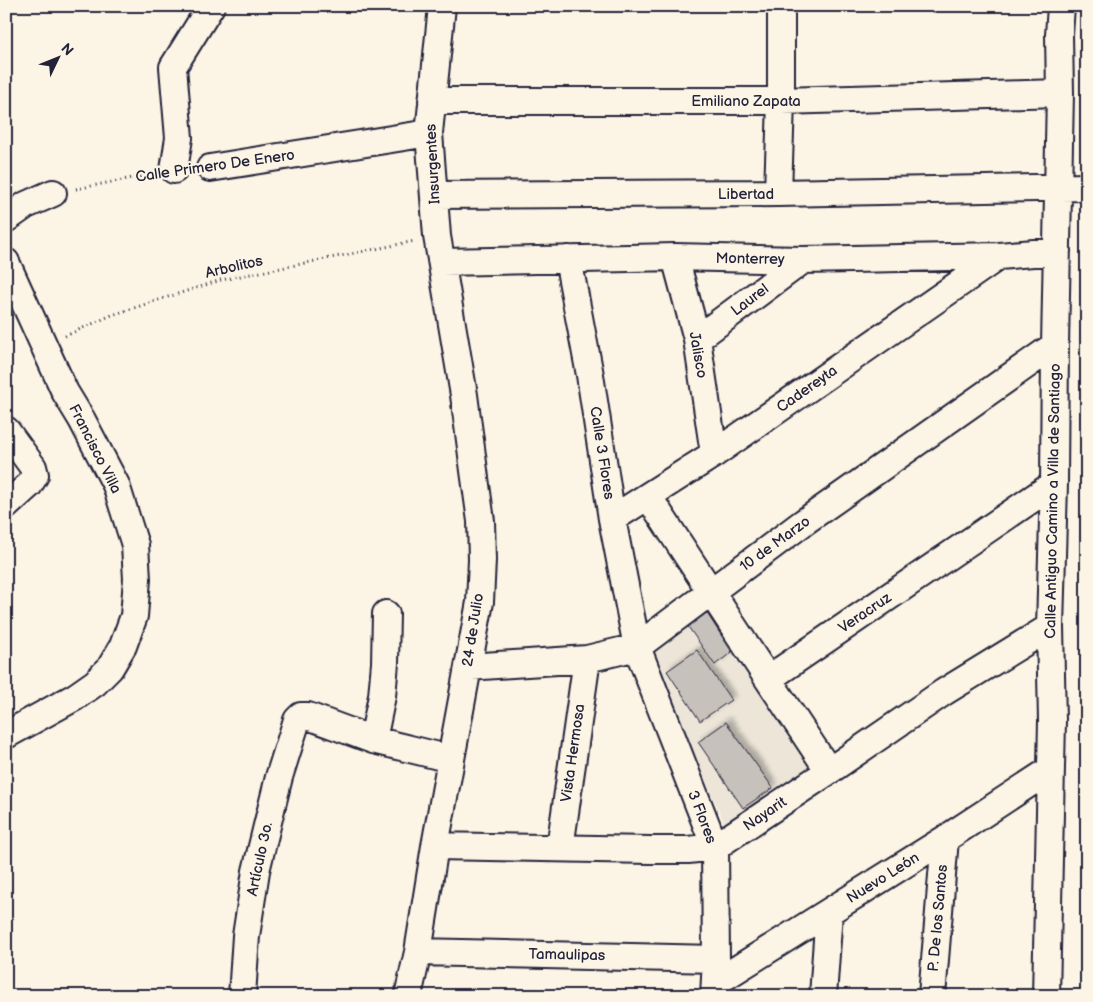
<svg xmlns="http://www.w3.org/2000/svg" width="1093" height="1002" font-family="'Balsamiq Sans',sans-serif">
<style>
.built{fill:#ece5d8}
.building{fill:#c6c1bb;stroke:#22223b;filter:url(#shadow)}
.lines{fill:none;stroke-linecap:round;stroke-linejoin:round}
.minor-casing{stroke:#22223b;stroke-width:30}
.path{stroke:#22223b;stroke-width:3;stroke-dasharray:1 4;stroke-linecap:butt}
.minor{stroke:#fcf5e5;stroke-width:26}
.labels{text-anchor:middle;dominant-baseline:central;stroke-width:4.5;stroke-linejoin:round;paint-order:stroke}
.street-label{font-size:15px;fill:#22223b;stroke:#fcf5e5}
</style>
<defs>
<filter id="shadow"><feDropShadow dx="4.5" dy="-4.5" stdDeviation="2.5" flood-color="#0004"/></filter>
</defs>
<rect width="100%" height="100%" fill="#fcf5e5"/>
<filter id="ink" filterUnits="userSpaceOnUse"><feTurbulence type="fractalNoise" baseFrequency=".02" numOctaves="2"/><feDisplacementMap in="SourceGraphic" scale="10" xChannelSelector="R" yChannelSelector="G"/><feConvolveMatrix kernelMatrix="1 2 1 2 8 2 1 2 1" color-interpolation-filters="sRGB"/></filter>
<g filter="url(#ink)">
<!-- built -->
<path class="built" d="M703 607 812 772 727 829 648 649Z"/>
<!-- building -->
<path class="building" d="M703 607 732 652 715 665 684 621Z
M697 650 731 700 700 721 667 671Z
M726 722 773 788 743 808 698 742Z"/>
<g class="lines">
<defs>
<path id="minor" d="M432 101H781L1060 93
M210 168 429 133
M174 170 179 138 173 67 211 6
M778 193 781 101V6
M434 195 778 193 1087 187
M6 219 26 205 53 193
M675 257 697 339 714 454
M568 259 590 375 612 519 637 647 715 847 716 959 714 996
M6 262 65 392 82 420 116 485 135 545 137 579 134 616 123 646 110 668 95 683 75 697 6 735
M442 262 675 257 803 260 999 256 1057 251
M697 339 803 260
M6 430 33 467 35 475 29 485 6 506
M648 496 768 679 829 771
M612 519 714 454 999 256
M468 667 587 659 637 647 804 522 1055 345
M768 679 1054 484
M373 740 382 696 385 663 386 614
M435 846 650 850H688L715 847 829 771 944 692 1050 627
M560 848 587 659
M418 952 716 959
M715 983 945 839 1050 770
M242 996 246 936 256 871 279 777 297 720 301 716H308L373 740 451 759
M408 996 418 952 435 846 480 602 482 560 481 521 475 478 464 395 437 236 429 133 442 6
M823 996 829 912
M932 996 945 839
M1046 996 1052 721 1050 627 1054 484 1055 345 1060 93 1059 35 1061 6"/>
</defs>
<!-- minor casing -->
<use href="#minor" class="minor-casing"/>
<!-- path -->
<path class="path" d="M76 189 153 174
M65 336 112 315 221 280 415 241"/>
<!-- minor -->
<use href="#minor" class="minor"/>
</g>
</g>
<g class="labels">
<!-- street labels -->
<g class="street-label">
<text x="746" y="101">Emiliano Zapata</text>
<text transform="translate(433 164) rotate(-93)">Insurgentes</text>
<text transform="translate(215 166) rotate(-8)">Calle Primero De Enero</text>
<text x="746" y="194">Libertad</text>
<text transform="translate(750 259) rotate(1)">Monterrey</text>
<text transform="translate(234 267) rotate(-13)">Arbolitos</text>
<text transform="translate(750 300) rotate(-37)">Laurel</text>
<text transform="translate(698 355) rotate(80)">Jalisco</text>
<text transform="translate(807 389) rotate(-35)">Cadereyta</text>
<text transform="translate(95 449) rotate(63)">Francisco Villa</text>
<text transform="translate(602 453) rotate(81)">Calle 3 Flores</text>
<text transform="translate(1053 501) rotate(-89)">Calle Antiguo Camino a Villa de Santiago</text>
<text transform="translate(775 544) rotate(-36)">10 de Marzo</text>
<text transform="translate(865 613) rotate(-34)">Veracruz</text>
<text transform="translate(473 630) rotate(-81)">24 de Julio</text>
<text transform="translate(573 753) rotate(-82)">Vista Hermosa</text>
<text transform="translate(765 814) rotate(-34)">Nayarit</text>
<text transform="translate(702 817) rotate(69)">3 Flores</text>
<text transform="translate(260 859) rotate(-78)">Artículo 3o.</text>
<text transform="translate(883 878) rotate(-32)">Nuevo León</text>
<text transform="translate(938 918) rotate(-85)">P. De los Santos</text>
<text transform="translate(567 955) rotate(1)">Tamaulipas</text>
</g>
</g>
<!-- margin -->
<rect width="1093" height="1002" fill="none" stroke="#fcf5e5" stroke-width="25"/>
<rect x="12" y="12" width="1068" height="977" fill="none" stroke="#22223b" stroke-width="2" filter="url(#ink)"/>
<!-- north arrow -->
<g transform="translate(58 58) rotate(47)" stroke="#fcf5e5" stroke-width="4" paint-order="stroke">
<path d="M0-4L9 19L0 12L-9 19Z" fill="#22223b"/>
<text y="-8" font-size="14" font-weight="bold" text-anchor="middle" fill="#22223b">N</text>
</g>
</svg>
